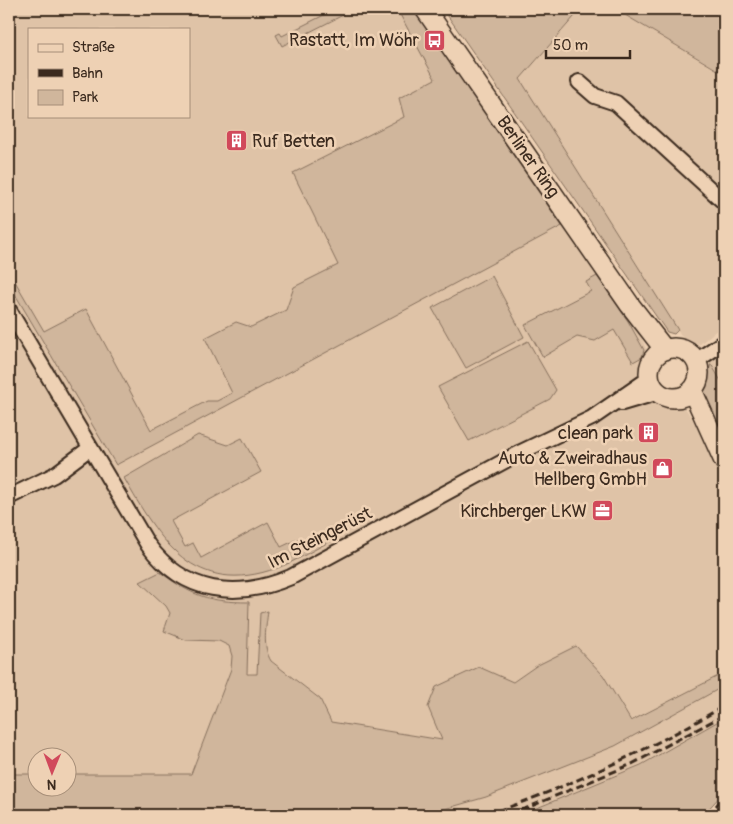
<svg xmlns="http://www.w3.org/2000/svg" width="733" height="824" font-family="Pangolin,sans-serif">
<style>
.built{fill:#dfc3a7;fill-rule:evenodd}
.green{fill:#d0b69c;stroke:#86705d}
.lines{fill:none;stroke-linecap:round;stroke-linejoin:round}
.street-casing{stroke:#3b2a1e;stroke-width:18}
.secondary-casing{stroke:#3b2a1e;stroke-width:22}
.street{stroke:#eed1b4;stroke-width:14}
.secondary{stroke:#eed1b4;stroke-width:19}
.rail{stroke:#3b2a1e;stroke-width:3;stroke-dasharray:8 4;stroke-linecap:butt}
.labels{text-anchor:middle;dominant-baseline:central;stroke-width:5;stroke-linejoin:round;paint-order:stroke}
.poi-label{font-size:18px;fill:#3b2a1e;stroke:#eed1b4;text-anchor:end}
.street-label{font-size:18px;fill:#3b2a1e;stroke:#eed1b4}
</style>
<rect width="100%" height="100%" fill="#eed1b4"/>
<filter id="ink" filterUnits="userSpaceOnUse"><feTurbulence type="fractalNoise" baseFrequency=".02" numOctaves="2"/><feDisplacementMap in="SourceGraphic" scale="10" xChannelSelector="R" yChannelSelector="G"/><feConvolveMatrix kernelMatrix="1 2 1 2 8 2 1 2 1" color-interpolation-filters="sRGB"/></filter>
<g filter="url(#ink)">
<!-- built -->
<path class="built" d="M9 9H422L628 305 649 356 646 372 608 401 289 570 255 582H211L177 566 153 541 9 296ZM29 29H189V116H29Z
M581 9H615L724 75V324L700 344 684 340 520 79Z
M9 318 151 562 188 587 220 597 261 596 609 407 660 391 678 397 724 468V673L631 721 603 675 536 666 513 682 428 707 443 740 331 722 320 699 271 661 267 654 265 645 267 611 260 614 257 674 231 669 191 775 68 774V756H38L37 774H9Z
M724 344V386L709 360Z
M724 686V718L641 765 520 815H424L486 797 615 746Z"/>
<!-- green -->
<path class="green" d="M324 9H340L343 15 282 46 276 35 280 33 282 36 326 14Z
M397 9H413L562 226 116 465 9 284V271L44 331 86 309 151 430 207 401H217L232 393 205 338 236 322 251 327 286 310 294 287 338 265 293 173 404 117 399 98 435 79Z
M443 9H581L520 79 678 330 674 334 667 332Z
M615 9H724V75L721 72Z
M492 276 524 337 466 368 432 308Z
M597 276 628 321 644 350 642 357 633 362 614 330 595 341 577 337 543 357 525 325 591 291 586 282Z
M528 341 556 390 550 399 469 441 438 387Z
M711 364 724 386V433L704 397V387Z
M198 435 228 445 242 438 261 472 171 521 185 547 193 543 201 558 268 522 281 547 298 539 303 548 328 535 335 539C316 548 297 561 277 568 194 598 159 540 124 478Z
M160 572C192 596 209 602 249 602L247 674H257L260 613 268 611C266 628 262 646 271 661L320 699 331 722 442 740 428 707 436 687 479 667 513 682 536 666 576 646 603 675 631 721 724 673V686L615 746 486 797 424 815H9V774H37L38 786H68V774H191L231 669 232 656 229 646 219 641 186 640 164 631 170 613 166 606 140 582Z
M724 718V792L703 815H520L641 765Z"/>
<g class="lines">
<defs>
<path id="street" d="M579 82 595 96 616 103 724 202
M9 310 148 545C184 594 237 600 291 577L521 452 592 418 650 378
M696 361 724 342
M622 403 659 392
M9 497 54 475 90 448"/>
<path id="secondary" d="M425 9 630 305 665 350
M649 373a25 25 0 1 1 50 0a25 25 0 1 1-50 0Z
M692 390 724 461"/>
</defs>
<!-- street casing -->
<use href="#street" class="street-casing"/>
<!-- secondary casing -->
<use href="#secondary" class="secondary-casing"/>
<!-- street -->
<use href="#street" class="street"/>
<!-- secondary -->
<use href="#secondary" class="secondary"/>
<!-- rail -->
<path class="rail" d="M487 815C570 786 649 750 724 706
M510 815 632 764 724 715
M708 815 724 797
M718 815 724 808"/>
</g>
</g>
<!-- icons -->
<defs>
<symbol id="bus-square" viewBox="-11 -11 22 22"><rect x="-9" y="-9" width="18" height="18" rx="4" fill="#d1495b" stroke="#eed1b4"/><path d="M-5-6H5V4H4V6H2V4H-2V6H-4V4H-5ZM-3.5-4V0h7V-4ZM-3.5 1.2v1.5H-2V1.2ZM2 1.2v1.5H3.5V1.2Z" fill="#fff"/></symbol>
<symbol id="building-square" viewBox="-11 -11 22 22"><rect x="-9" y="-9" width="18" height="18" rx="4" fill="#d1495b" stroke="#eed1b4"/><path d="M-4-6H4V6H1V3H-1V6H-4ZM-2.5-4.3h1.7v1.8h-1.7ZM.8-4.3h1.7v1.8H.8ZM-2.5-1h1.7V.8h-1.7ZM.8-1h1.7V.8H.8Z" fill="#fff"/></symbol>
<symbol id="shop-square" viewBox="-11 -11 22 22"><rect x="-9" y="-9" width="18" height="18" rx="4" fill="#d1495b" stroke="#eed1b4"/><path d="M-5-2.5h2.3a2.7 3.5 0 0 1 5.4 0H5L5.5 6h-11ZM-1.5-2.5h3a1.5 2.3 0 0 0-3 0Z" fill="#fff"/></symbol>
<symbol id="office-square" viewBox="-11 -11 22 22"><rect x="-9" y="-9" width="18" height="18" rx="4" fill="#d1495b" stroke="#eed1b4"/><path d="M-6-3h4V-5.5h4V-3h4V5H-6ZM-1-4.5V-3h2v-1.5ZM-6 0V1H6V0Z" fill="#fff"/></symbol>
</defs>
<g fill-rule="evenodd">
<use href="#bus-square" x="422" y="28" width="25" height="25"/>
<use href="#building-square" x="224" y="128" width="25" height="25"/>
<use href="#building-square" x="636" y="420" width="25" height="25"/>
<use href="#shop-square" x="650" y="456" width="25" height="25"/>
<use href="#office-square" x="590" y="498" width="25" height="25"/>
</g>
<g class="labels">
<!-- poi labels -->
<g class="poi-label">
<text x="419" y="40">Rastatt, Im Wöhr</text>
<text x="252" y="141" text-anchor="start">Ruf Betten</text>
<text x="633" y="433">clean park</text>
<text x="647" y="458">Auto &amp; Zweiradhaus<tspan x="647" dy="21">Hellberg GmbH</tspan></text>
<text x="587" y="511">Kirchberger LKW</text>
</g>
<!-- street labels -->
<g class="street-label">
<text transform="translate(528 157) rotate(55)">Berliner Ring</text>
<text transform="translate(320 538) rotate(-27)">Im Steingerüst</text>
</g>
</g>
<!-- margin -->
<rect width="733" height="824" fill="none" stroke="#eed1b4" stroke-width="30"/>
<rect x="15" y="15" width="703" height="794" fill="none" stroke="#3b2a1e" stroke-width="2" filter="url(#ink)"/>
<!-- legend -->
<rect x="28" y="28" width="162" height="90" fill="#eed1b4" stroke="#a68e78"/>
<rect x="38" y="44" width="25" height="8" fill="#eed1b4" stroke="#a68e78"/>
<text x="72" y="52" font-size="15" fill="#3b2a1e">Straße</text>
<rect x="38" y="69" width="25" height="8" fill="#3b2a1e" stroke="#a68e78"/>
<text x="72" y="78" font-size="15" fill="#3b2a1e">Bahn</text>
<rect x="38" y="90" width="25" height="15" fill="#d0b69c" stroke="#a68e78"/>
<text x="72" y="102" font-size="15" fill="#3b2a1e">Park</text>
<!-- north arrow -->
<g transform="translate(52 772) rotate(181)"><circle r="24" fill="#eed1b4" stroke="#a68e78"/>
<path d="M0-4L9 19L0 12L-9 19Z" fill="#d1495b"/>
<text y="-8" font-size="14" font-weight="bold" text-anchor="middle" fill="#3b2a1e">N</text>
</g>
<!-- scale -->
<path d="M546 50v8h84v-8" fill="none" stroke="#3b2a1e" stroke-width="2.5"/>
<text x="553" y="50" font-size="15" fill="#3b2a1e" stroke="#eed1b4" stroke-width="4" paint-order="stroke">50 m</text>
</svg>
